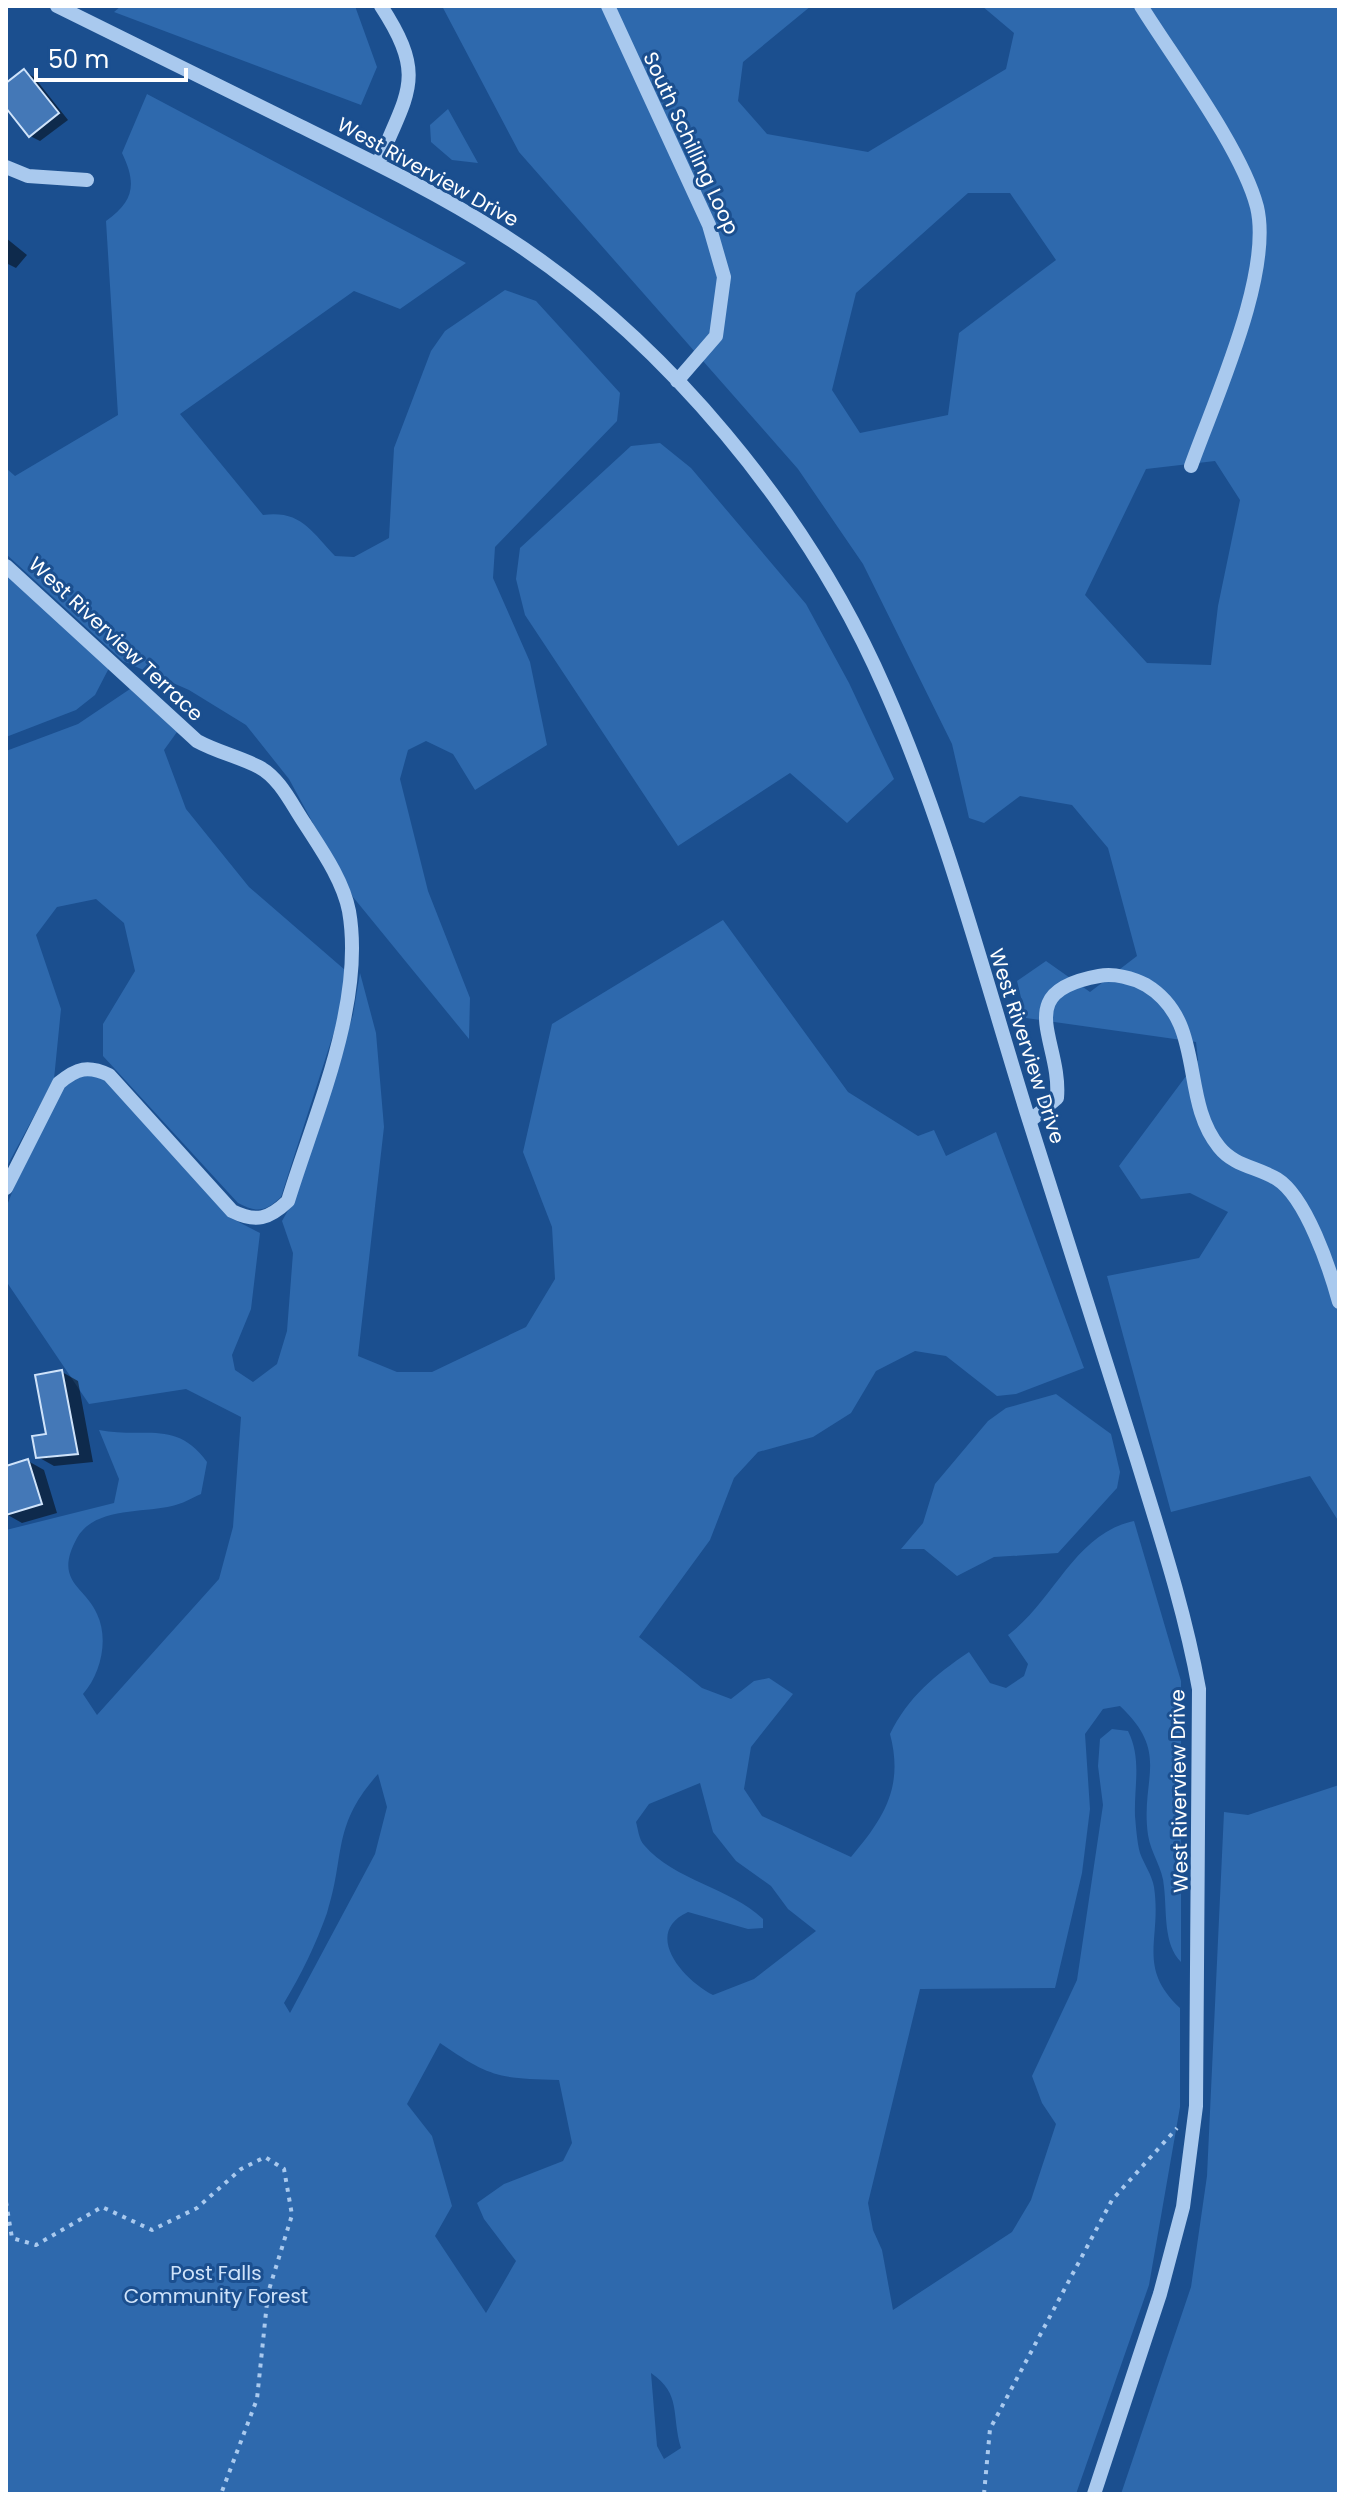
<svg xmlns="http://www.w3.org/2000/svg" width="1345" height="2500" font-family="Poppins,sans-serif">
<style>
.green{fill:#2e69ad;fill-rule:evenodd}
.shadow{fill:#0007}
.building{fill:#4478b7;stroke:#cfe3fa;stroke-width:2}
.lines{fill:none;stroke-linecap:round;stroke-linejoin:round}
.path{stroke:#a9c9ee;stroke-width:4;stroke-dasharray:4 6;stroke-linecap:butt}
.minor{stroke:#a9c9ee;stroke-width:14}
.labels{text-anchor:middle;dominant-baseline:central;stroke-width:6;stroke-linejoin:round;paint-order:stroke}
.street-label{font-size:20px;fill:#fff;stroke:#1b4f8f}
.park-label{font-size:20px;fill:#cfe3fa;stroke:#1b4f8f}
</style>
<rect width="100%" height="100%" fill="#1b4f8f"/>
<!-- green -->
<path class="green" d="M121 6H355L377 67 361 105 114 12Z
M442 6H811L743 62 738 101 767 134 868 152 1006 69 1014 33 982 6H1339V1522L1310 1476 1171 1512 1107 1276 1199 1258 1228 1212 1190 1193 1141 1199 1119 1166 1198 1060 1196 1042 1026 1018 1017 981 1046 961 1090 992 1137 956 1108 848 1072 805 1020 796 984 823 969 818 952 744 863 564 798 469 519 152ZM968 193H1010L1056 260 959 333 948 415 860 433 832 390 856 293ZM1215 461 1240 500 1218 606 1211 665 1147 663 1085 595 1146 469Z
M147 94 466 263 400 309 354 291 180 414 263 515C301 510 311 531 335 556L354 557 389 538 394 448 431 351 445 331 505 290 536 301 620 393 617 421 495 547 493 578 530 662 547 745 475 790 453 754 426 741 408 750 400 779 428 891 470 998 469 1039 353 897 289 779 246 725 189 690 123 661 6 554V468L15 476 118 415 106 221C134 201 137 184 122 153Z
M448 109 478 163 452 160 431 142 430 125Z
M660 443 691 468 806 604 849 683 894 779 847 823 790 773 678 846 525 615 516 579 520 548 631 446Z
M6 575 109 668 95 695 76 710 6 737Z
M130 689 177 732 164 750 186 809 249 887 345 970 342 1007 281 1197C265 1212 257 1213 238 1203L103 1056V1024L135 971 124 923 96 899 57 907 36 935 61 1009 54 1079 6 1168V751L78 724Z
M723 920 848 1092 918 1136 934 1130 946 1156 996 1132 1084 1368 1016 1394 997 1396 946 1356 915 1351 876 1371 851 1413 813 1437 758 1452 734 1478 710 1540 639 1637 702 1688 731 1699 754 1681 769 1678 793 1694 751 1747 744 1789 762 1816 851 1857C884 1818 904 1787 890 1734 908 1697 935 1675 969 1652L990 1683 1006 1688 1024 1676 1028 1664 1008 1635C1054 1601 1075 1533 1134 1521L1181 1681V1962C1163 1944 1167 1912 1164 1887 1163 1868 1151 1854 1148 1835 1140 1778 1171 1754 1120 1706L1103 1709 1085 1734 1090 1809 1082 1873 1055 1988 920 1989 868 2203 873 2230 882 2250 893 2310 1012 2232 1031 2200 1056 2124 1042 2103 1032 2076 1077 1980 1103 1805 1098 1766 1100 1739 1112 1729 1128 1731C1142 1759 1134 1785 1135 1816 1136 1827 1137 1842 1140 1853 1144 1864 1152 1875 1154 1887 1162 1940 1136 1966 1180 2008V2107L1149 2285 1076 2494H6V1530L114 1503 119 1479 99 1430C145 1439 176 1419 207 1462L201 1494C192 1498 182 1504 172 1506 144 1513 94 1507 77 1538 53 1582 85 1586 97 1614 109 1639 101 1674 83 1694L97 1715 219 1579 233 1527 241 1417 186 1389 89 1404 6 1281V1208L23 1164 63 1086 89 1072 107 1079 229 1217 260 1233 251 1309 232 1355 235 1370 253 1382 277 1364 287 1331 293 1253 282 1221 295 1198 353 1015 360 973 376 1033 384 1127 358 1356 397 1372H432L526 1327 555 1279 552 1227 523 1152 552 1024ZM378 1774 387 1807 375 1854 290 2013 284 2003C301 1975 316 1944 327 1913 346 1854 331 1827 378 1774ZM700 1783 713 1832 736 1861 771 1886 788 1909 816 1931 754 1979 713 1995C683 1980 642 1933 688 1912L748 1929 763 1928V1919C729 1887 675 1881 644 1845 639 1840 638 1829 636 1822L649 1804ZM440 2043C491 2078 498 2078 559 2080L572 2143 563 2161 504 2184 477 2203 484 2219 516 2261 486 2313 435 2236 452 2206 432 2136 407 2104ZM651 2373C682 2394 671 2415 681 2448L664 2459 657 2446Z
M1056 1394 1111 1434 1120 1472 1117 1488 1058 1553 994 1557 957 1576 924 1549H901L923 1523 935 1484 988 1421 1006 1408Z
M1339 1785V2494H1121L1191 2287 1207 2176 1224 1812 1248 1815Z"/>
<!-- shadow -->
<path class="shadow" d="M24 71 34 77 68 120 40 141 30 136 6 105V85Z
M6 238 27 255 16 268 8 264 6 266Z
M62 1372 78 1381 93 1462 54 1466 38 1457 48 1435Z
M28 1461 44 1470 57 1513 22 1523 6 1514V1468Z"/>
<!-- building -->
<path class="building" d="M24 69 59 113 29 137 6 108V83Z
M62 1370 78 1454 36 1458 32 1436 46 1434 35 1375Z
M28 1459 42 1504 6 1515V1466Z"/>
<g class="lines">
<!-- path -->
<path class="path" d="M6 2202 12 2238 36 2245 102 2207 152 2230 197 2208 241 2169 265 2157 284 2169 292 2215 268 2293 257 2399 221 2494
M984 2494 990 2429 1112 2200 1177 2128"/>
<!-- minor -->
<path class="minor" d="M57 6C138 46 219 86 300 126 367 159 436 192 500 233 664 337 808 512 885 689 946 827 984 976 1029 1120 1065 1233 1101 1346 1137 1460 1160 1535 1185 1611 1199 1689L1196 2106 1183 2207 1160 2294 1094 2494
M608 6 709 225 724 277 716 336 677 381
M1141 6C1174 59 1242 149 1257 207 1273 274 1214 401 1191 466
M378 164C407 92 428 78 381 6
M6 167 28 176 87 180
M6 566 197 741C217 752 240 757 259 767 280 778 292 805 305 824 321 849 343 880 349 911 365 1003 315 1113 288 1201 269 1219 256 1223 232 1211L109 1075C88 1065 77 1068 59 1083L6 1188
M1030 1121 1057 1098C1062 1040 1009 992 1099 976 1114 973 1133 978 1146 985 1207 1022 1179 1098 1219 1147 1234 1166 1257 1167 1277 1179 1306 1197 1330 1269 1339 1302"/>
</g>
<g class="labels">
<!-- street labels -->
<g class="street-label">
<text transform="translate(691 143) rotate(65)">South Schilling Loop</text>
<text transform="translate(428 172) rotate(29)">West Riverview Drive</text>
<text transform="translate(116 639) rotate(43)">West Riverview Terrace</text>
<text transform="translate(1027 1046) rotate(72)">West Riverview Drive</text>
<text transform="translate(1179 1791) rotate(-91)">West Riverview Drive</text>
</g>
<!-- park labels -->
<g class="park-label">
<text x="216" y="2273">Post Falls<tspan x="216" dy="23">Community Forest</tspan></text>
</g>
</g>
<!-- border -->
<rect width="1345" height="2500" fill="none" stroke="#ffffff" stroke-width="16"/>
<!-- scale -->
<path d="M36 68v12h150v-12" fill="none" stroke="#ffffff" stroke-width="4"/>
<text x="48" y="68" font-size="24" fill="#ffffff" stroke="#1b4f8f" stroke-width="6" paint-order="stroke">50 m</text>
</svg>
